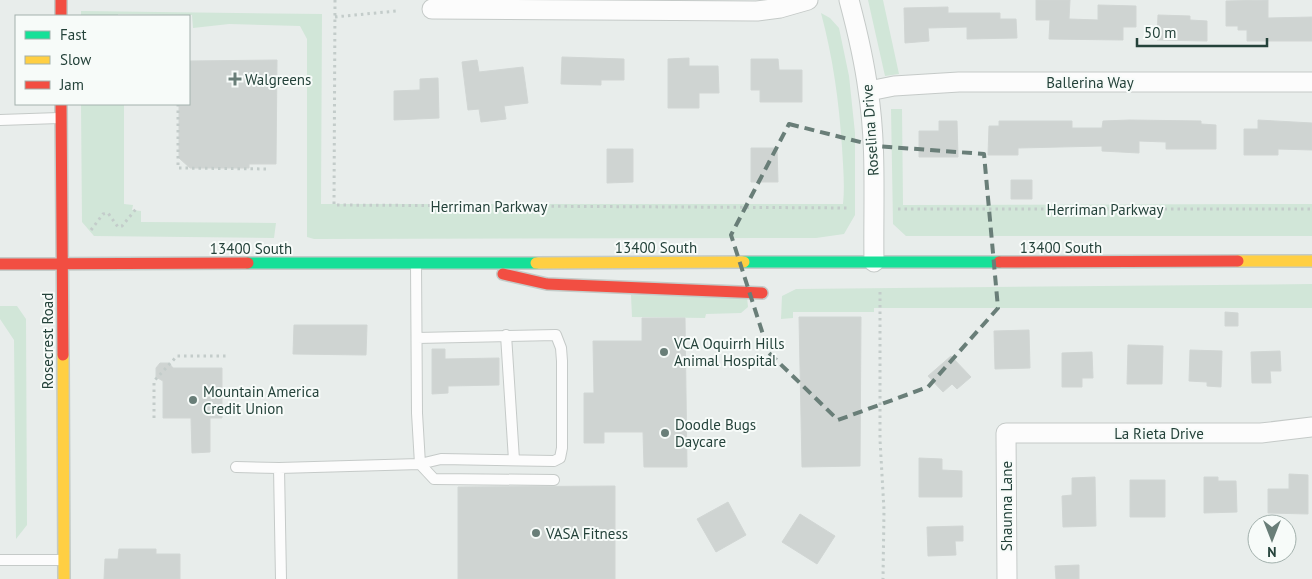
<svg xmlns="http://www.w3.org/2000/svg" width="1312" height="579" font-family="'PT Sans',sans-serif">
<style>
.green{fill:#d1e6d8}
.building{fill:#cfd4d2;stroke:#d1d6d4}
.lines{fill:none;stroke-linecap:round;stroke-linejoin:round}
.lane-casing{stroke:#c5cac8;stroke-width:12}
.street-casing{stroke:#c5cac8;stroke-width:21}
.fast-casing{stroke:#c3cbc8;stroke-width:14}
.slow-casing{stroke:#c3cbc8;stroke-width:14}
.jam-casing{stroke:#c3cbc8;stroke-width:14}
.path{stroke:#c3ccca;stroke-width:3;stroke-dasharray:2.5 4;stroke-linecap:butt}
.lane{stroke:#fcfcfc;stroke-width:10}
.street{stroke:#fcfcfc;stroke-width:19}
.fast{stroke:#16e098;stroke-width:11}
.slow{stroke:#ffcf43;stroke-width:11}
.jam{stroke:#f24e42;stroke-width:11}
.marked{fill:none;stroke:#697e78;stroke-width:4;stroke-dasharray:10 6;stroke-linejoin:round}
.poi-dot{fill:#697e78;stroke:#f7fbf9;stroke-width:2}
.labels{text-anchor:middle;dominant-baseline:central;stroke-width:4;stroke-linejoin:round;paint-order:stroke}
.poi-label{font-size:15px;fill:#24423a;stroke:#f7fbf9;text-anchor:start}
.street-label{font-size:15px;fill:#24423a;stroke:#f7fbf9}
</style>
<rect width="100%" height="100%" fill="#e8edeb"/>
<!-- green -->
<path class="green" d="M868 0H883L899 74 885 76Z
M81 11 322 14 321 204H843C845 185 843 166 842 147 839 101 833 58 821 13L830 18 839 28 849 76 855 133V215L844 234 816 238 314 239 307 237V39L300 26 229 24 193 28 192 15 118 14V16H81Z
M81 104H124V204L133 205 132 210 141 211V222L276 223 274 238 94 236 82 222Z
M891 109H902L903 205 1312 204V236H906L893 224Z
M1312 284V308H874V312H793V318L781 319 782 296 796 289Z
M631 295 747 297 748 307 741 313 706 314 705 318 632 317Z
M0 306H17L26 319 27 525 16 539 14 340 0 319Z"/>
<!-- building -->
<path class="building" d="M1036 0H1070L1069 19 1098 20V5L1136 6V27H1123V40L1049 39 1050 20H1036Z
M1268 0V18L1312 17V41H1247V30H1238V26H1226V1Z
M948 7V13H1000V19H1016L1017 38 967 39V27L928 28 929 41 905 43 904 8Z
M1158 15 1190 16V20L1207 21V41L1157 40Z
M562 57 624 59V80H601V85L561 84Z
M689 58V66H718L719 93H699V108H668V59Z
M751 59H778L779 70H802V102H760V90H751Z
M277 60 276 164H249V168H190L179 158V104H189V61Z
M477 60 479 72 523 67 528 103 504 106 506 119 481 122 479 109 468 110 462 62Z
M438 78 439 118 394 120V91L420 90V79Z
M1130 120 1201 121V124L1216 125V149H1166V142L1139 141V153L1102 151V146L1018 148V155H988L989 126H999V121H1072V128H1102L1103 121Z
M1258 120 1312 123V150L1278 149V155H1244V129H1258Z
M939 121H957L958 157H919V131H939Z
M751 148H777L778 182H751Z
M607 149H633V182L607 183Z
M1011 180H1032V199H1011Z
M1225 312 1238 313V326H1225Z
M799 317H861L860 466 802 467Z
M642 318H685L687 467H644L643 432H604V443H584V393H594L593 341H642Z
M294 325H367L366 355 293 354Z
M1029 330 1030 368 995 369 994 331Z
M1128 345 1163 346 1162 384H1127Z
M432 349H445V359L499 358V385L448 386V393L432 394Z
M1190 350 1222 351 1221 387 1207 386V382L1189 381Z
M1280 351 1281 371H1270L1271 383H1252L1251 352Z
M1092 352 1093 378H1082V387H1062V353Z
M951 356 971 377 957 389 952 384 943 392 928 376Z
M160 363H169L173 368H222V418H210V452L192 453 191 418H163V381L156 377V368Z
M919 458 942 459V470L962 471V497H919Z
M1289 474 1308 475V514L1268 513V489H1289Z
M1095 477 1096 526 1063 527 1062 496 1072 495V478Z
M1204 477H1218V481H1236L1237 512 1204 513Z
M1130 480H1165V517H1130Z
M615 486V579H458V487Z
M728 502 746 535 716 552 697 519Z
M800 514 835 536 817 564 782 542Z
M963 526V541H955L956 555 928 556 927 527Z
M119 549H156V554H180V579H104L105 559H118Z
M1079 565V579H1056L1055 566Z"/>
<g class="lines">
<defs>
<path id="lane" d="M0 120 59 118
M506 335 514 460
M417 338 556 335 561 348 562 361V448L560 458 554 461 441 459 420 464 434 479 554 480
M236 467 279 468
M0 560H63
M281 579 279 468 420 464 417 413 416 264"/>
<path id="street" d="M849 0C857 30 864 59 868 90 877 146 873 205 874 262
M432 9 757 11 780 8 808 0
M869 91 894 86 959 82H1312
M1007 579 1006 433H1261L1312 427"/>
<path id="fast" d="M744 262H999
M248 263H536"/>
<path id="slow" d="M1238 261H1312
M536 263 744 262
M63 355 64 579"/>
<path id="jam" d="M61 0V16
M61 104 63 355
M999 262 1238 261
M0 264 248 263
M503 274 547 284 762 293"/>
</defs>
<!-- lane casing -->
<use href="#lane" class="lane-casing"/>
<!-- street casing -->
<use href="#street" class="street-casing"/>
<!-- fast casing -->
<use href="#fast" class="fast-casing"/>
<!-- slow casing -->
<use href="#slow" class="slow-casing"/>
<!-- jam casing -->
<use href="#jam" class="jam-casing"/>
<!-- path -->
<path class="path" d="M335 0 334 205 850 208
M335 17 396 11
M178 104V168L269 169
M898 209H1312
M91 230 103 214 108 213 118 227 122 226 136 209
M880 292V440L884 510 883 579
M154 418V381L177 356H229"/>
<!-- lane -->
<use href="#lane" class="lane"/>
<!-- street -->
<use href="#street" class="street"/>
<!-- fast -->
<use href="#fast" class="fast"/>
<!-- slow -->
<use href="#slow" class="slow"/>
<!-- jam -->
<use href="#jam" class="jam"/>
</g>
<!-- marked area -->
<path class="marked" d="M789 124 876 146 984 154 998 308 928 387 838 420 769 353 731 235Z"/>
<!-- markers -->
<g class="poi-dot">
<path d="M232.5 71.5h5v5h5v5h-5v5h-5v-5h-5v-5h5z"/>
<circle cx="664" cy="352" r="5"/>
<circle cx="193" cy="400" r="5"/>
<circle cx="665" cy="433" r="5"/>
<circle cx="536" cy="533" r="5"/>
</g>
<g class="labels">
<!-- poi labels -->
<g class="poi-label">
<text x="245" y="79">Walgreens</text>
<text x="674" y="343">VCA Oquirrh Hills<tspan x="674" dy="17">Animal Hospital</tspan></text>
<text x="203" y="391">Mountain America<tspan x="203" dy="17">Credit Union</tspan></text>
<text x="675" y="424">Doodle Bugs<tspan x="675" dy="17">Daycare</tspan></text>
<text x="546" y="533">VASA Fitness</text>
</g>
<!-- street labels -->
<g class="street-label">
<text x="1090" y="82">Ballerina Way</text>
<text transform="translate(870 130) rotate(-94)">Roselina Drive</text>
<text x="489" y="206">Herriman Parkway</text>
<text x="1105" y="209">Herriman Parkway</text>
<text x="656" y="247">13400 South</text>
<text x="1061" y="247">13400 South</text>
<text x="251" y="248">13400 South</text>
<text transform="translate(47 341) rotate(-90)">Rosecrest Road</text>
<text x="1159" y="433">La Rieta Drive</text>
<text transform="translate(1006 506) rotate(-90)">Shaunna Lane</text>
</g>
</g>
<!-- legend -->
<rect x="15" y="15" width="175" height="90" fill="#f7fbf9" stroke="#a3b1ad"/>
<rect x="25" y="31" width="25" height="8" fill="#16e098" stroke="#a3b1ad"/>
<text x="60" y="40" font-size="15" fill="#24423a">Fast</text>
<rect x="25" y="56" width="25" height="8" fill="#ffcf43" stroke="#a3b1ad"/>
<text x="60" y="65" font-size="15" fill="#24423a">Slow</text>
<rect x="25" y="81" width="25" height="8" fill="#f24e42" stroke="#a3b1ad"/>
<text x="60" y="90" font-size="15" fill="#24423a">Jam</text>
<!-- north arrow -->
<g transform="translate(1272 539) rotate(180)"><circle r="24" fill="#f7fbf9" stroke="#a3b1ad"/>
<path d="M0-4L9 19L0 12L-9 19Z" fill="#697e78"/>
<text y="-8" font-size="14" font-weight="bold" text-anchor="middle" fill="#24423a">N</text>
</g>
<!-- scale -->
<path d="M1137 38v8h130v-8" fill="none" stroke="#24423a" stroke-width="2.5"/>
<text x="1144" y="38" font-size="15" fill="#24423a" stroke="#f7fbf9" stroke-width="4" paint-order="stroke">50 m</text>
</svg>
